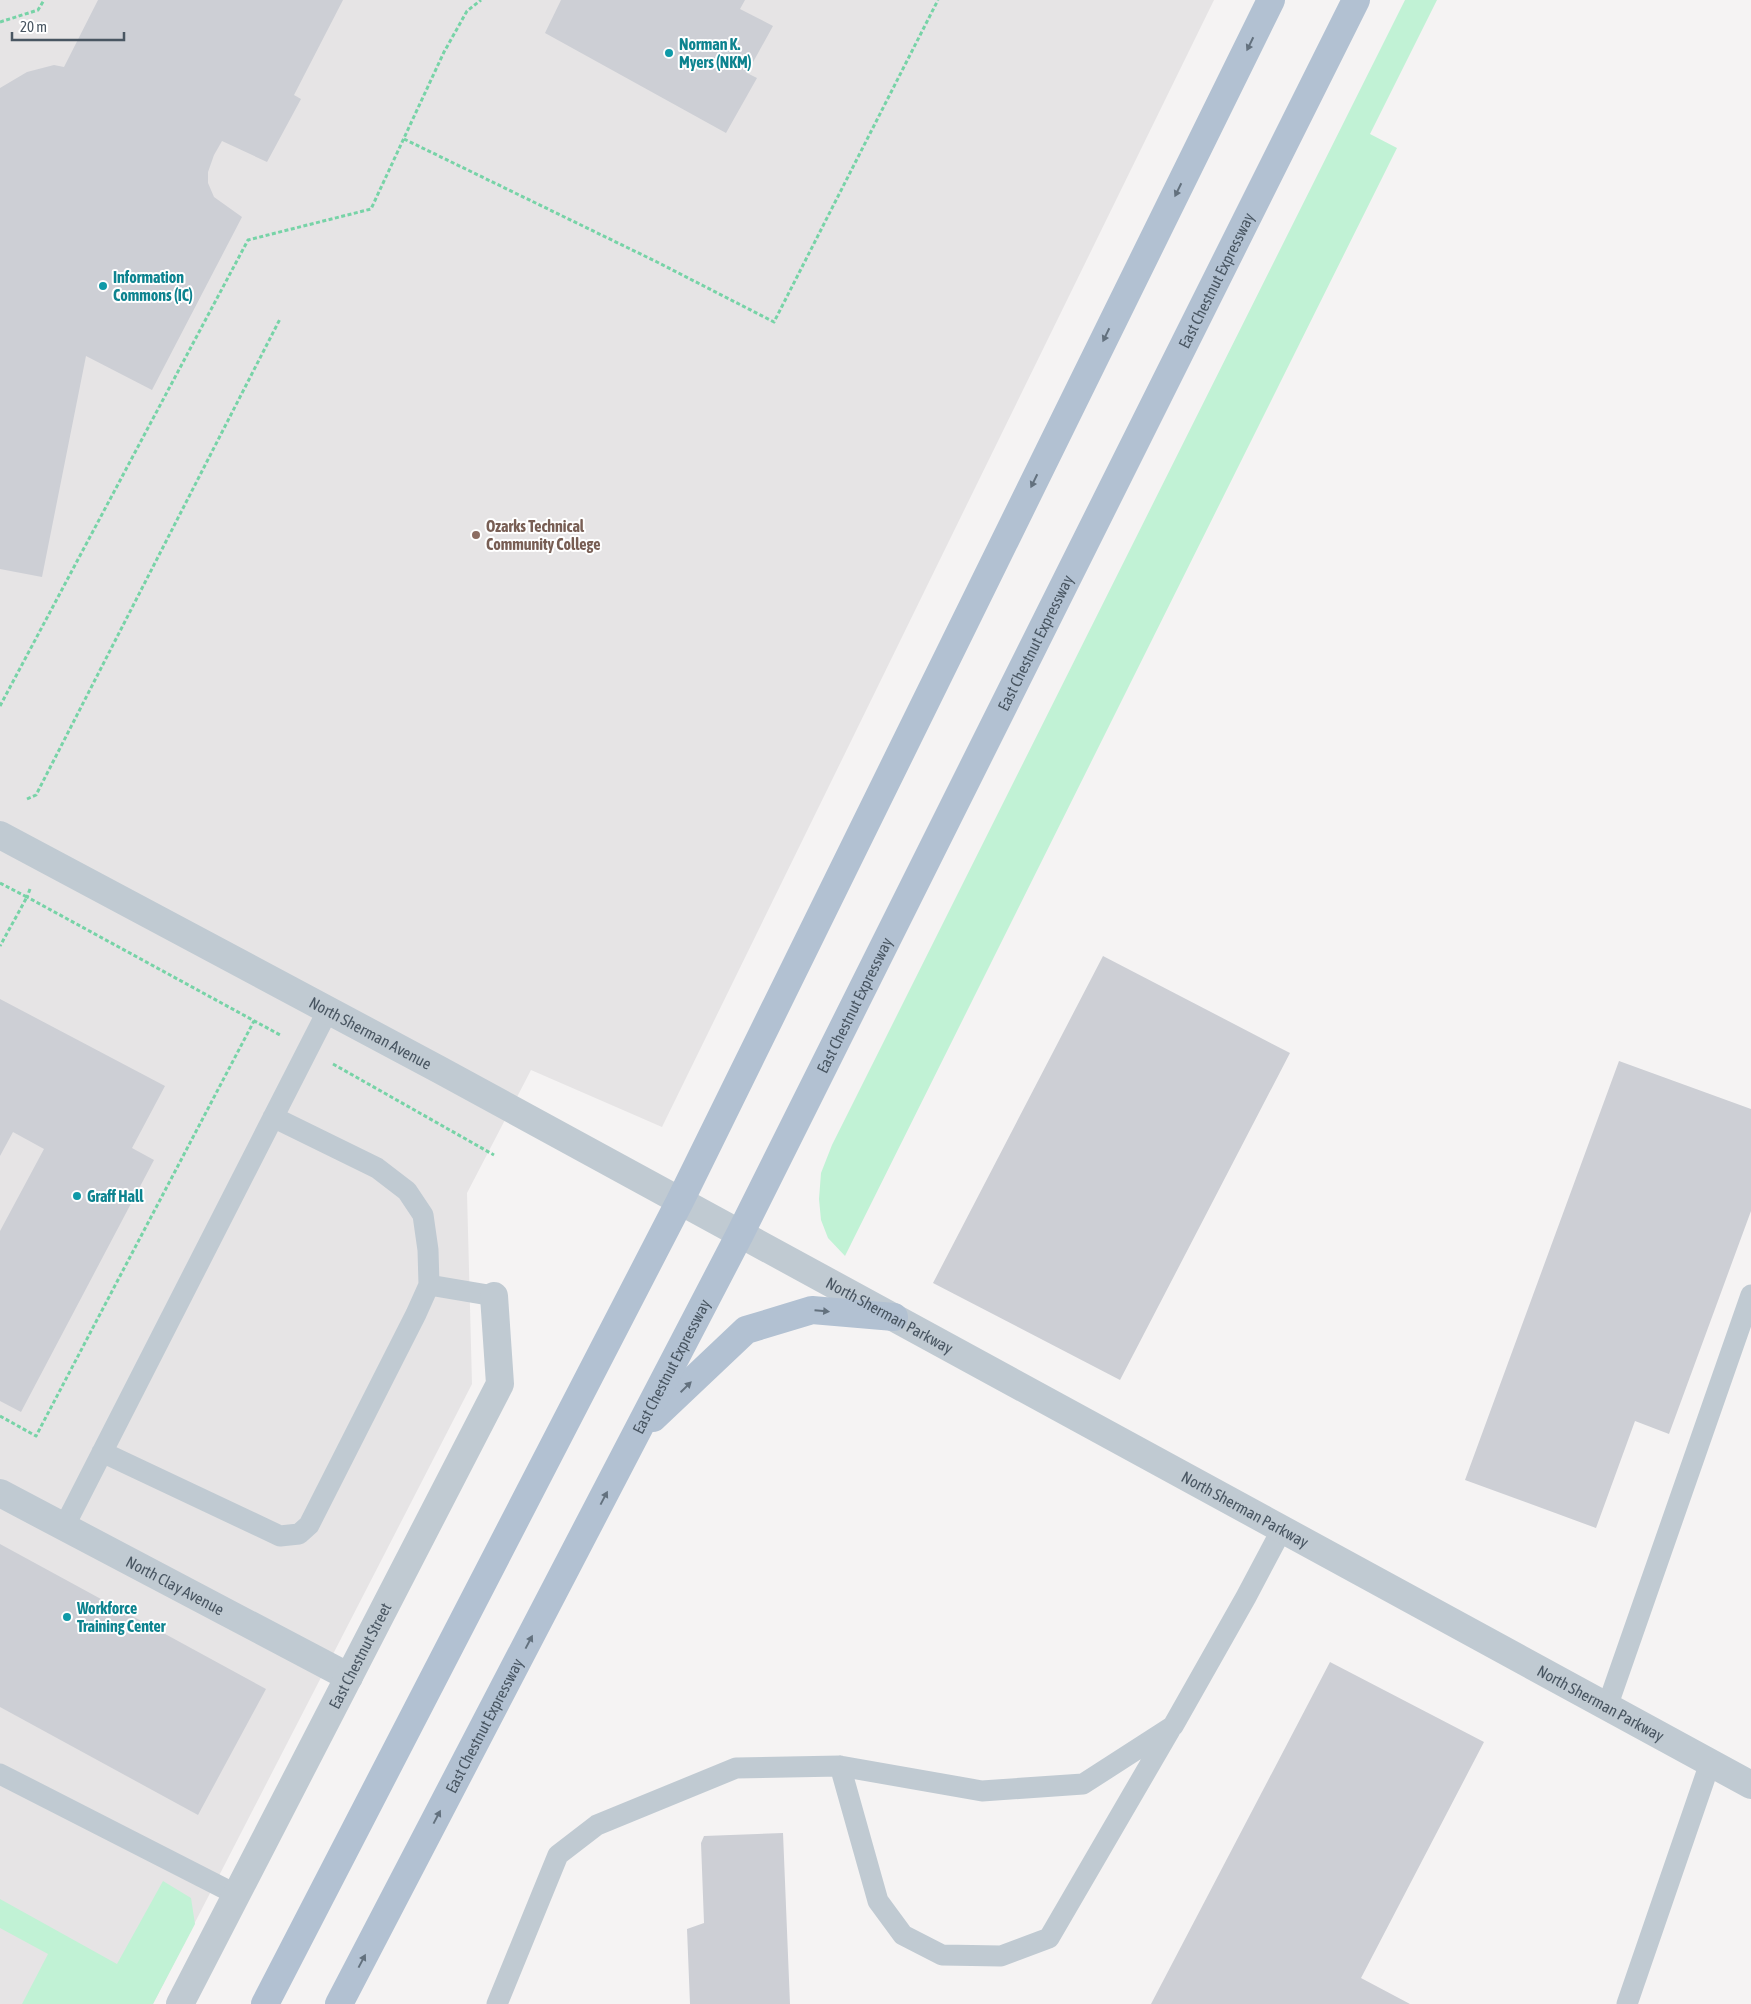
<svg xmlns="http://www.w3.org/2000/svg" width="1751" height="2004" font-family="'Asap Condensed',sans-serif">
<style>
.education{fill:#e6e4e5}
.green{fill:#c1f2d5}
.building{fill:#cdcfd5}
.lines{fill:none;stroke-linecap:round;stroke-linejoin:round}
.path{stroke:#77d3a7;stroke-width:3;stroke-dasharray:4 2.5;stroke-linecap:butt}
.service{stroke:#c0cad2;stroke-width:21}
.minor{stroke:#c0cad2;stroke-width:28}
.primary{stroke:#b2c1d2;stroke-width:28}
.oneway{fill:#63717e}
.culture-dot{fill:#0f9aa8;stroke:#fff;stroke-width:2}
.education-dot{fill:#8d6e63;stroke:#fff;stroke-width:2}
.labels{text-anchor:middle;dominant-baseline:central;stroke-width:4;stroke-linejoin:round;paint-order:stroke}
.culture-label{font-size:16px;font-weight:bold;fill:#0d838f;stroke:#fff;text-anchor:start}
.street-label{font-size:16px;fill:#495662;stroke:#fff}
.education-label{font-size:16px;font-weight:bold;fill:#785e54;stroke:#fff;text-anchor:start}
</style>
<rect width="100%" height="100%" fill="#f5f3f3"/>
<!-- education -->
<path class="education" d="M0 0H1214L662 1127 531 1070 467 1193 472 1384 153 2004H0Z"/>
<!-- green -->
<path class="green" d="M1405 0H1437L1370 134 1397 148 845 1256 828 1238 821 1220 819 1199 821 1173 832 1145Z
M163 1881 191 1898 195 1924 153 2004H22L48 1954 0 1928V1899L117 1964Z"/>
<!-- building -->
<path class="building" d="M98 0H343L294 95 301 99 267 162 222 141 214 155 208 172V183L214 197 242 217 152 390 86 356 42 577 0 569V88L27 72 54 65 64 67Z
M561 0H745L740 9 773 26 747 73 757 78 726 133 545 33Z
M1103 956 1290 1053 1120 1380 933 1283Z
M0 999 165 1086 132 1148 154 1160 21 1412 0 1401V1231L44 1149 13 1132 0 1156Z
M1619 1061 1751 1109V1211L1669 1434 1635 1421 1596 1528 1465 1480Z
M0 1544 266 1689 198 1815 0 1707Z
M1330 1662 1484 1742 1361 1978 1410 2004H1151Z
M783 1833 790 2004H690L687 1929 704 1923 701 1843 704 1836Z"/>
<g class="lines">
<!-- path -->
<path class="path" d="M0 22 38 10 44 0
M404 139 657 262 774 322 938 0
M0 706 248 240 371 209 444 52 467 11 481 0
M27 799 36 795 280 319
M0 883 27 897 0 946
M30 889 27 897 282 1036
M333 1064 494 1155
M0 1416 36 1436 254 1021"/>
<!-- service -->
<path class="service" d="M429 1285 494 1296
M102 1452 280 1536 299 1534 309 1525 416 1314 429 1285 428 1250 423 1215 407 1191 377 1168 273 1117
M64 1527 328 1010
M1607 1707 1751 1295
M840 1766 878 1901 903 1935 942 1955 1001 1956 1049 1938 1170 1730
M0 1774 237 1895
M497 2004 558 1855 597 1825 736 1768 840 1766 982 1791 1083 1784 1173 1726 1246 1597 1282 1529
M1627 2004 1710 1763"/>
<!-- minor -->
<g class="minor">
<path id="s1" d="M0 835 440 1070 1751 1785"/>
<path id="s2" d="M0 1493 349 1677"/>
<path id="s3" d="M180 2004 500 1384 494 1296"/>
</g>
<!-- primary -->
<g class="primary">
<path d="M653 1418 746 1330 812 1310 894 1317"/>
<path d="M265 2004 680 1201 1271 0"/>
<path id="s4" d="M339 2004 740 1234 1356 0"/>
</g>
</g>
<!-- one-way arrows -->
<defs><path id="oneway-solid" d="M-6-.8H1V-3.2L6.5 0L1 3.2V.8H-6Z" transform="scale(1.25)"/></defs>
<g class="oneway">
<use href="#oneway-solid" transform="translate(1250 44) rotate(116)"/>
<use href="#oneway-solid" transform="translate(1178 190) rotate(116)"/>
<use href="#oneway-solid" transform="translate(1106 335) rotate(116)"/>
<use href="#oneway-solid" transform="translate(1034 481) rotate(116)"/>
<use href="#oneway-solid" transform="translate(822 1311) rotate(5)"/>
<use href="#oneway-solid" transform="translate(686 1387) rotate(-44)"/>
<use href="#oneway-solid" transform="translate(604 1498) rotate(-62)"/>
<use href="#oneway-solid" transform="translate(529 1642) rotate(-62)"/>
<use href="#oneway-solid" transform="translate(437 1817) rotate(-62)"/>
<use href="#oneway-solid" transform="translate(362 1961) rotate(-62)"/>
</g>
<!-- markers -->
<g class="culture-dot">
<circle cx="669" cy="53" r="5"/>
<circle cx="103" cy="286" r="5"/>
<circle cx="77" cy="1196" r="5"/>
<circle cx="67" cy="1617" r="5"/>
</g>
<circle class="education-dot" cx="476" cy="535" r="5"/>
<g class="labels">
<!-- culture labels -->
<g class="culture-label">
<text x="679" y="44">Norman K.<tspan x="679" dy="18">Myers (NKM)</tspan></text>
<text x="113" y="277">Information<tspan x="113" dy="18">Commons (IC)</tspan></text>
<text x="87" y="1196">Graff Hall</text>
<text x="77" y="1608">Workforce<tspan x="77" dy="18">Training Center</tspan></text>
</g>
<!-- street labels -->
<g class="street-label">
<text stroke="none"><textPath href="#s4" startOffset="1934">East Chestnut Expressway</textPath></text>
<text stroke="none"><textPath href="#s4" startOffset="1529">East Chestnut Expressway</textPath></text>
<text stroke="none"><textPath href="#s4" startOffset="1124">East Chestnut Expressway</textPath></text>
<text stroke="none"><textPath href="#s1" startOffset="420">North Sherman Avenue</textPath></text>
<text stroke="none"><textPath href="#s1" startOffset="1011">North Sherman Parkway</textPath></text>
<text stroke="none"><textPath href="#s4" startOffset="719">East Chestnut Expressway</textPath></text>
<text stroke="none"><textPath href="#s1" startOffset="1416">North Sherman Parkway</textPath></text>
<text stroke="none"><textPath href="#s2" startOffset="198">North Clay Avenue</textPath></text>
<text stroke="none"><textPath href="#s3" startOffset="392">East Chestnut Street</textPath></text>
<text stroke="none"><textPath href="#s1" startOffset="1821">North Sherman Parkway</textPath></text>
<text stroke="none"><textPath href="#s4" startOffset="314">East Chestnut Expressway</textPath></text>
</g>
<!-- education labels -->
<g class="education-label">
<text x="486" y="526">Ozarks Technical<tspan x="486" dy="18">Community College</tspan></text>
</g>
</g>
<!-- scale -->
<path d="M12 32v8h112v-8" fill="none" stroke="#495662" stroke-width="2.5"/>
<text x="20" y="32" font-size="15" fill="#495662" stroke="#ffffff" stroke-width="4" paint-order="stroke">20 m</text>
</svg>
